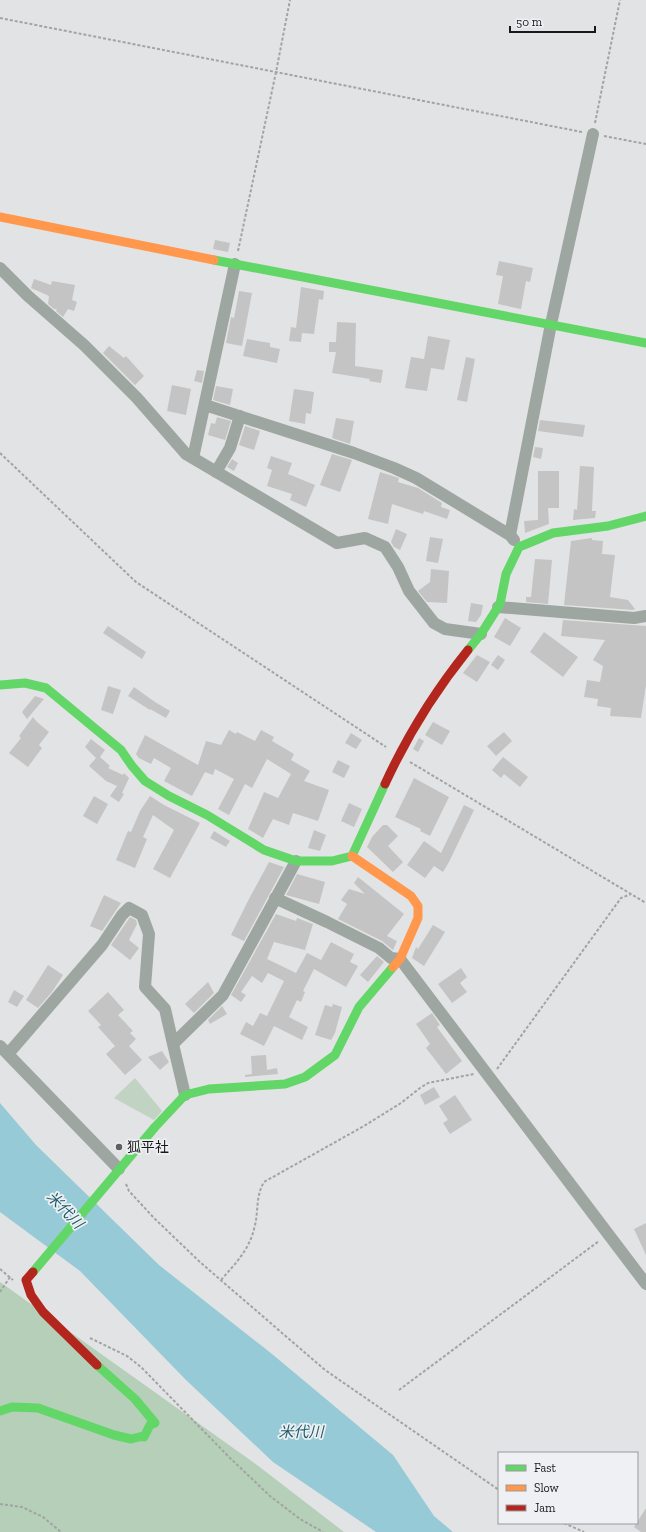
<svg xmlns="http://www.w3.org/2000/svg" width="646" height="1532" font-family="'Zilla Slab','Noto Sans JP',serif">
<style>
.green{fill:#c1d3c3}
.forest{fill:#b5cfb8}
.water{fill:#96cad7}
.building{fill:#c4c4c5}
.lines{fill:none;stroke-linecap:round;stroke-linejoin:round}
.path{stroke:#a1a4a2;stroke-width:2;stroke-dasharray:3 2;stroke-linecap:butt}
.street{stroke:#9ea6a1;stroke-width:12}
.fast{stroke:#63d668;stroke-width:9}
.slow{stroke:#ff974d;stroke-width:9}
.jam{stroke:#b3261e;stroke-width:9}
.poi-dot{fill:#5f5f60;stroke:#eef0f3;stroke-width:1.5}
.labels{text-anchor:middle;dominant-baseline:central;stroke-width:3.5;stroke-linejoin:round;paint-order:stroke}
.poi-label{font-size:14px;fill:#181819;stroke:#eef0f3;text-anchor:start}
.water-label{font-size:15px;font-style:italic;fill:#1f5c69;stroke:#eef0f3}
</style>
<rect width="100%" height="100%" fill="#e2e3e4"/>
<!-- green -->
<path class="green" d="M135 1078 162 1111 154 1120 114 1098Z"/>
<!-- forest -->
<path class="forest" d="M0 1282 257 1465 344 1532H0Z"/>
<!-- water -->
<path class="water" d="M0 1103 36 1145 159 1265 272 1354 393 1455 434 1516 453 1532H376L273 1462 186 1380 80 1271 0 1212Z"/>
<!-- building -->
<path class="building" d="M215 240 230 243 228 252 213 249Z
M499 261 533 268 530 282 526 281 521 309 498 304 503 276 496 275Z
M34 279 51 285 52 281 75 285 72 300 77 302 74 311 68 309 63 317 56 311 57 309H54L48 304 49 296 31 288Z
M301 287 324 291 323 300 319 299 314 334 302 333 301 342 289 341 291 327 296 328Z
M239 291 252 293 242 346 226 343 231 317 234 318Z
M337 322 356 323 355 366 383 370 381 383 369 381 370 379 332 373 336 352H329V342H336Z
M428 336 450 340 444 370 431 368 427 391 405 388 411 357 424 359Z
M247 339 270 343V347L280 349 277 363 243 356Z
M109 346 124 358 126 356 144 376 135 385 103 353Z
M466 357 475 359 467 402 457 400Z
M197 370 204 371 202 383 194 381Z
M172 385 191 389 186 415 167 411Z
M216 386 233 389 230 405 213 400Z
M294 389 314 392 311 414 306 413 305 424 289 421Z
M217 417 231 421 225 440 208 435 211 423 215 424Z
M336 418 354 421 350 444 332 438Z
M540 420 585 425 583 437 538 431Z
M245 426 260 431 254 450 239 445Z
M535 447 543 448 541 459 533 457Z
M332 454 352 460 340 492 320 485Z
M271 456 292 463 288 474 315 485 306 507 290 500 292 494 267 486 272 470 267 468Z
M232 459 238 463 234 471 227 467Z
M580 466 594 467 592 511H596L595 518 573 520 574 509 577 510Z
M538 471H559V508H548L549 524 525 533 524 521 538 520Z
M380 472 399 478 398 482 418 488 442 503 441 507 450 510 447 519 424 511 423 514 392 504 388 524 368 519Z
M396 529 407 534 400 550 394 547 391 542Z
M430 537 443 539 438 563 426 561Z
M592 538V540L603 541 602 554 615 555 610 597 628 600 635 609 633 610 564 605 571 541Z
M535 559 552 560 548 604 526 602V597H531Z
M431 569 449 571 447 603 427 602 418 591 430 582Z
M471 603 483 605 481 615 476 622 468 621Z
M505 618 521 628 510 646 494 637Z
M563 620 646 626V685L641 718 610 716 611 708 597 706 598 699 584 697 587 680 600 682 603 666 593 660 605 640 561 636Z
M108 626 146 652 142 659 103 633Z
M544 632 578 657 563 677 530 652Z
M477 655 490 662 477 682 463 673Z
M498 655 505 660 498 670 491 665Z
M108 686 121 690 113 714 101 710Z
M134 687 155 702 170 711 166 718 150 709V710L128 696Z
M35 696 44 699 27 719 22 712Z
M33 717 37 722 49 732 39 745 42 748 28 767 9 753 21 738 19 736Z
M433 722 450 731 442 745 425 735Z
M229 730 236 734 237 732 255 741 261 730 274 737 272 741 294 754 291 760 310 771 304 781 329 790 318 821 293 813 289 825 273 819 263 838 248 829 264 792 278 798 291 774 267 759 252 788 245 784 229 815 218 809 234 779 215 769 213 775 205 772 192 796 164 781 171 768 154 758 151 764 139 758 136 754 145 735 198 765 206 741 221 745Z
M504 732 512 741 496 756 487 746Z
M351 733 362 740 356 749 345 743Z
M419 738 424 741 418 752 413 749Z
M91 739 105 750 100 757 110 766 108 768 123 775 124 773 129 778 122 793 124 794 119 802 110 796 117 786 106 781 89 766 96 758 85 747Z
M503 757 528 777 520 787 504 774 501 778 492 770Z
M338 760 350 766 344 778 332 772Z
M414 778 449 797 430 836 420 831 421 829 395 817Z
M94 796 108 804 97 824 83 816Z
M150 796 164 805 200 823 170 878 153 869 174 830 153 815 143 837 147 839 135 868 116 860 128 831 131 832 140 811Z
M349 803 362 809 354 827 341 821Z
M464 805 474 810 449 862 443 872 434 866 425 878 407 865 424 841 441 853Z
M383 825H387L398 836 388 846 403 862 393 872 367 847 372 837Z
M314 830 326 835 320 851 308 848Z
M214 831 230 841 226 847 210 838Z
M269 862 284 867 244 941 231 935 249 899Z
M297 874 325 882 319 904 286 895Z
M358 877 404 914 387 936 397 941 393 950 382 941 338 919 347 904 341 900 349 889 365 894 354 883Z
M104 895 121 903 102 931 90 926Z
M276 914 296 921 297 918 313 924 305 950 274 942 267 959 296 973 307 953 321 960 331 942 354 954 350 962 358 966 346 987 314 969 303 991 305 992 301 1002 297 1000 289 1017 308 1027 302 1040 274 1026 264 1046 240 1034 246 1022 253 1026 260 1013 267 1016 284 981 268 973 262 983 252 976 241 992 246 995 241 1002 231 995Z
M130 917 136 920 137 924 129 940 139 948 130 960 111 945Z
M433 925 445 932 424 966 412 958 416 947 418 949Z
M377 956 384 962 368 982 360 975Z
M48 965 63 975 52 992 38 1008 26 1000Z
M461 968 467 977 460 983 467 992 452 1003 438 984Z
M208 982 214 993 194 1013 185 1004Z
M14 990 24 996 17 1007 8 1002Z
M108 992 124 1010 118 1015 133 1031 130 1033 136 1039 129 1046 142 1060 125 1075 106 1054 115 1046 98 1027 101 1025 88 1011Z
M333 1004 342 1007 335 1033 331 1040 315 1035 325 1005 332 1007Z
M222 1006 227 1014 210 1024 208 1020Z
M432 1013 440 1025 437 1027 462 1061 446 1074 426 1048 430 1044 416 1024Z
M162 1051 169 1062 160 1070 148 1057Z
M266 1055 267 1070 277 1068 278 1074 245 1077V1075L252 1074 251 1056Z
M434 1087 440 1097 425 1105 420 1095Z
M455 1095 472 1120 450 1134 443 1123 448 1120 439 1106Z
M646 1223V1255L634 1229Z
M646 1508V1532H641L634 1527Z"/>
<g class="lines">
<!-- path -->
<path class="path" d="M0 18 582 132
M595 123 620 0
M604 136 646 144
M238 251 276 72 290 0
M0 453 136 582 386 747
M410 762 646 903
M497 1069 621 898 631 894
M126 1184 129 1191 154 1218 201 1263 325 1370 499 1490
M0 1269 13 1280
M221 1280C235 1264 249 1250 254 1229 259 1213 255 1197 264 1182L364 1126 401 1103 420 1088 428 1083 474 1074
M0 1292 10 1277
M90 1338 127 1356 141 1367 229 1457 270 1496 300 1519 323 1532
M399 1390 599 1241
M0 1504 22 1507 43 1517 61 1532
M564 1523 584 1532"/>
<!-- street -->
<path class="street" d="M0 268 28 296 84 345 137 398 186 454 337 543 365 538 385 547 398 567 409 591 434 623 445 629 481 634
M205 405 354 453 394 468 416 478 510 535 514 540
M193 458 235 264
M216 472 230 448 240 416
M510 535 551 324 593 134
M498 607 634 618 646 616
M275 898 327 922 379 948 391 958 400 959 646 1284
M0 1046 119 1169
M8 1054 102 945 122 915 129 908 142 915 149 934 145 987 165 1009 173 1044
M185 1095 173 1044 223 995 296 861"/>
<!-- fast -->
<path class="fast" d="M214 260 646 343
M468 650 481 634 500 604 506 574 519 547 553 533 608 526 646 516
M0 685 25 683 46 688 121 750 132 766 145 781 169 796 207 815 264 850 296 861H332L352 856 385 784
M33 1272 155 1127 185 1095 209 1089 285 1084 305 1077 335 1055 359 1007 393 967
M0 1411 12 1407 38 1408 114 1435 131 1439 143 1436 144 1437 150 1425 155 1423 135 1399 97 1365"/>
<!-- slow -->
<path class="slow" d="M0 217 214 260
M352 856 411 896 418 906V918L400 959 393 967"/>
<!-- jam -->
<path class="jam" d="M385 784C407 736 435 691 468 650
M33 1272 26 1280 31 1295 43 1312 97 1365"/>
</g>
<!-- markers -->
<circle class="poi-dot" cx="119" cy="1147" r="4"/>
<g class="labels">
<!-- poi labels -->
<g class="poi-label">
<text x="127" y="1147">狐平社</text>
</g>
<!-- water labels -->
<g class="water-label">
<text transform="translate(65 1210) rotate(46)">米代川</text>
<text x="301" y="1432">米代川</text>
</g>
</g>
<!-- legend -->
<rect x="498" y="1452" width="140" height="72" fill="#eef0f3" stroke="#989a9c"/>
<rect x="506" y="1465" width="20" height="6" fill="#63d668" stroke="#989a9c"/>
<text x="534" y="1472" font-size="12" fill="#181819">Fast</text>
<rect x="506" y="1485" width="20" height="6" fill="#ff974d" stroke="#989a9c"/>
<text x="534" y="1492" font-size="12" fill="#181819">Slow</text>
<rect x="506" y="1505" width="20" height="6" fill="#b3261e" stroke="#989a9c"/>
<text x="534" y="1512" font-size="12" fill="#181819">Jam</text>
<!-- scale -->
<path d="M510 26v6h85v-6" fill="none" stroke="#181819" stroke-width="2"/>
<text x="516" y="26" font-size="12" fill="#181819" stroke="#eef0f3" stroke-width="3" paint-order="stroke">50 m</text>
</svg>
